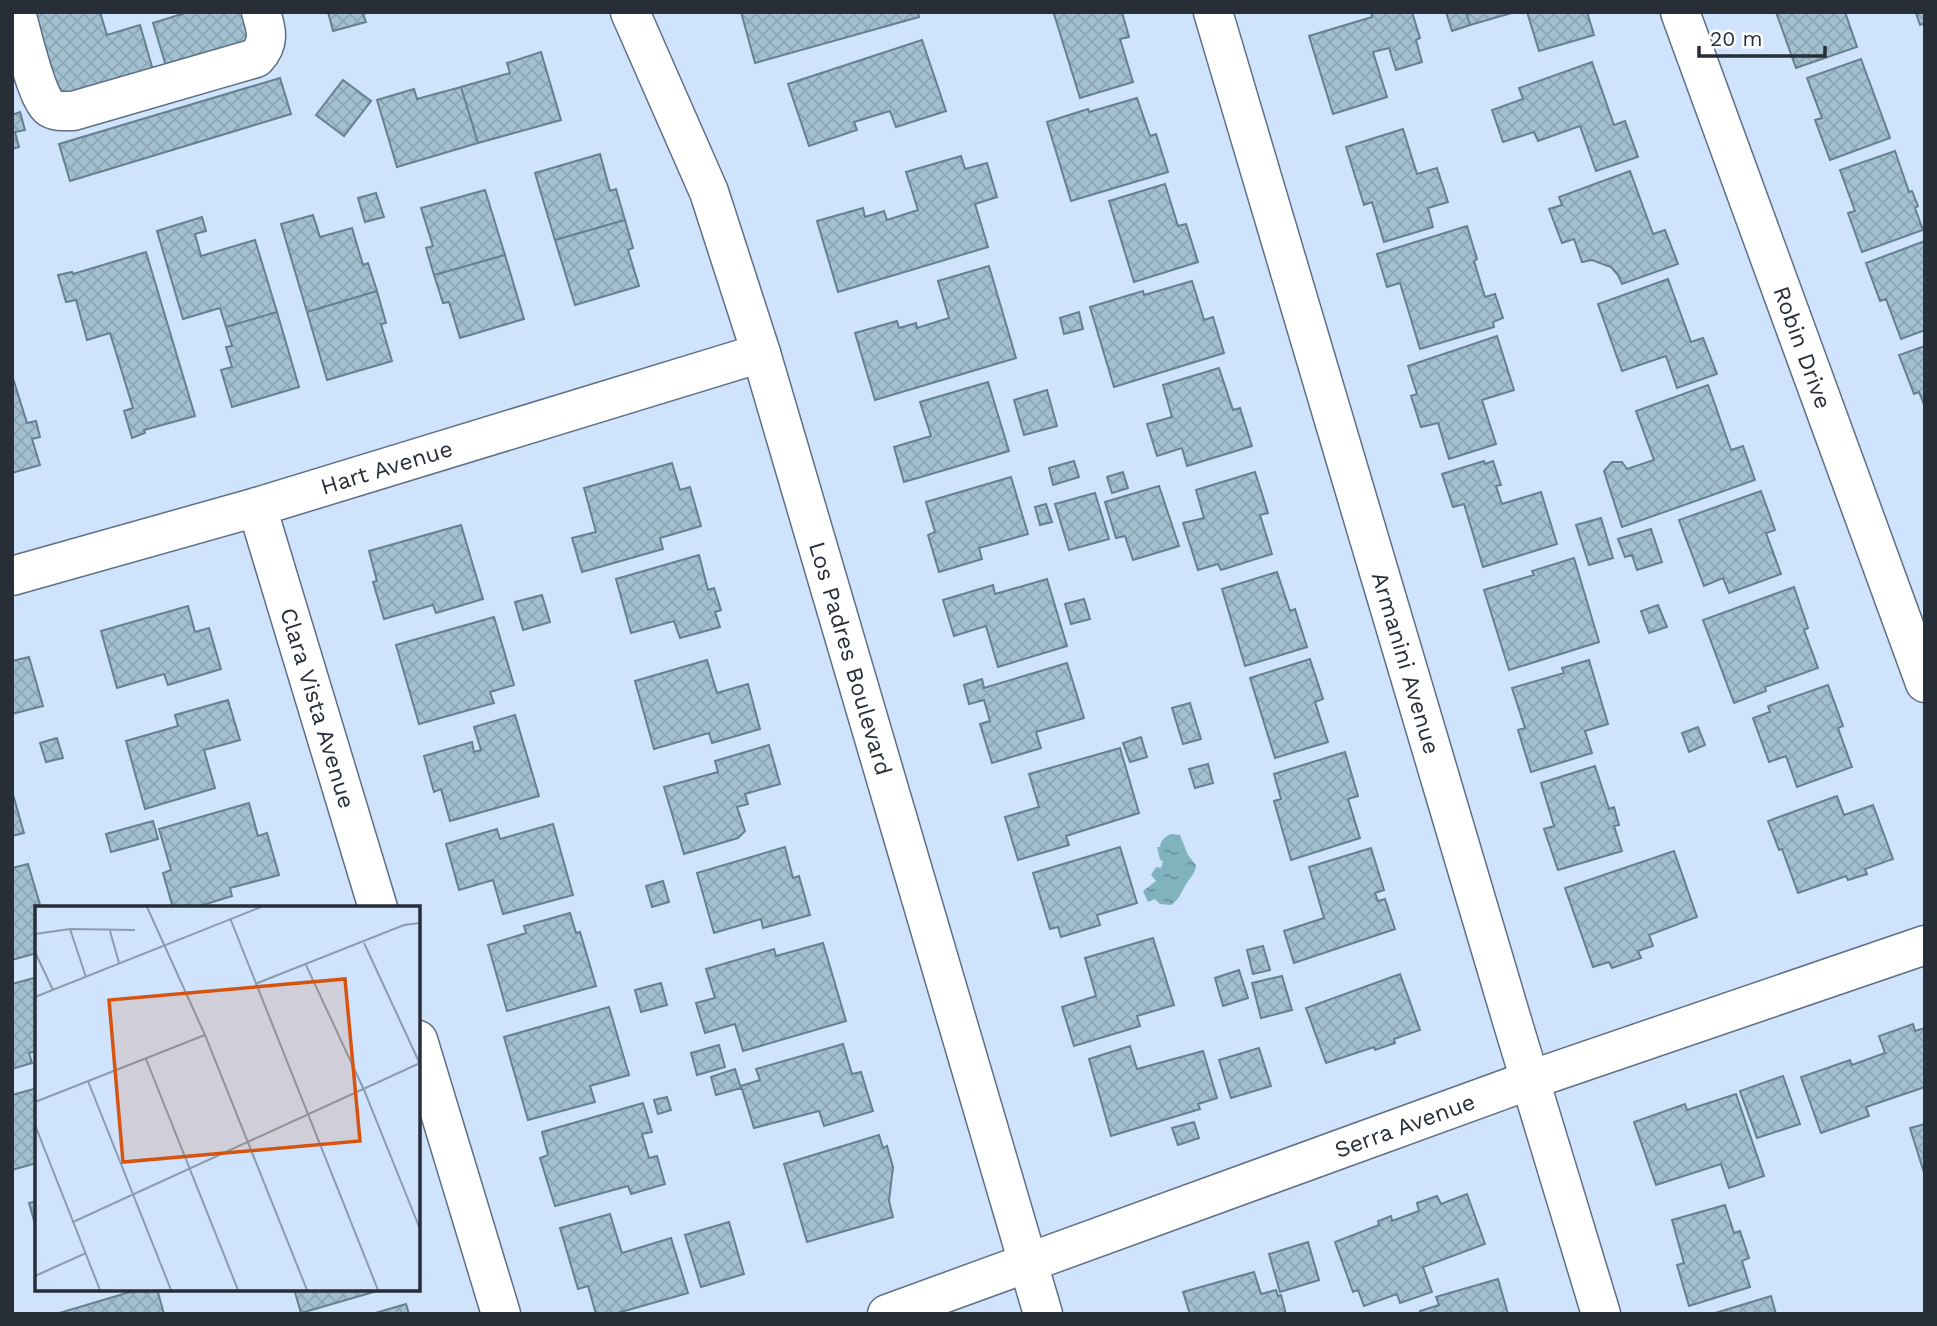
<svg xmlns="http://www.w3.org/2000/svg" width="1937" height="1326" font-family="'Work Sans',sans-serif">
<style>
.water{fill:url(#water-ripples)}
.building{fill:url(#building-cross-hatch);stroke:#658090;stroke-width:2}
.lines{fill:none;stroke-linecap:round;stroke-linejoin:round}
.minor-casing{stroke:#5e7086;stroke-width:41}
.minor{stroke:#fff;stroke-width:38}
.labels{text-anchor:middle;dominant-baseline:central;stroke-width:7;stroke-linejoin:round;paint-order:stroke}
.street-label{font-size:23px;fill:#272e38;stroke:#fff}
.inset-road{fill:none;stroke:#8c9bae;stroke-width:2}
.view{fill:#d55510;fill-opacity:0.15;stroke:#d55510;stroke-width:3.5}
.inset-edge{fill:none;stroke:#272e38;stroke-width:3.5}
</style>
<defs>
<pattern id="water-ripples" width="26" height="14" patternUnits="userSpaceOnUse" patternTransform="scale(1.75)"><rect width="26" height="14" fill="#81b3bf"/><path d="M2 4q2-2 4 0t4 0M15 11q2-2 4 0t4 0" fill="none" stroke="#6a929c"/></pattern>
<pattern id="building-cross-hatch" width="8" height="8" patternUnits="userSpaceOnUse" patternTransform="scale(1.75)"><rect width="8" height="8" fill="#a3c0d1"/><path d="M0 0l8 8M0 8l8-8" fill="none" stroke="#8ca5b4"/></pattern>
</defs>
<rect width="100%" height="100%" fill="#cfe3fc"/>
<!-- water -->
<path class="water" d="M1171 834 1180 835 1188 855 1196 865C1195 875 1190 877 1185 886 1180 895 1180 898 1171 905L1160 904 1155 899 1148 902 1143 891 1156 881 1151 875 1156 867 1161 868 1163 861 1160 860 1157 847H1160C1161 839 1165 837 1171 834Z"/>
<!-- building -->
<path class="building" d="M30 12H100L107 35 140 25 153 70 55 99Z
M181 12H254L261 38 166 66 153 23 182 14Z
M328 12H371L363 14 366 22 333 31Z
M741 12H918L919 17 755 63Z
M1060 12H1122L1129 37 1120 39 1133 82 1080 98 1054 14Z
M1371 12H1412L1420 38 1416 40 1422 62 1396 70 1389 48 1373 52 1387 97 1333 114 1309 36 1372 17Z
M1446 12H1466L1470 25 1452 31Z
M1466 12H1515L1470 25Z
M1527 12H1587L1594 35 1539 51Z
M1776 12H1845L1857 47 1796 68Z
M1925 12V23L1920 25 1916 13Z
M922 40 946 111 896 127 890 111 854 122 857 130 809 146 788 84Z
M541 52 561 120 478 143 461 87 510 73 507 63Z
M1861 59 1890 138 1830 160 1815 120 1822 118 1807 78Z
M1592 62 1614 125 1625 121 1638 157 1596 171 1580 126 1538 141 1534 132 1503 142 1492 110 1523 99 1519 88Z
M280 78 291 114 70 181 59 144Z
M343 80 371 101 344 136 316 115Z
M461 87 478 143 397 167 377 100 414 89 417 99Z
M1137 98 1150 136 1156 134 1168 172 1071 201 1047 122 1088 109 1089 112Z
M20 112 25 130 15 132 19 147 12 149V115Z
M1403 129 1417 174 1437 168 1448 202 1428 208 1433 227 1384 242 1372 202 1364 205 1346 147Z
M1895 151 1909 192 1912 191 1918 206 1915 208 1923 230 1862 252 1848 213 1855 211 1840 170Z
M600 154 610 191 616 189 625 220 555 240 535 173Z
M961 156 965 169 987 163 997 197 975 204 988 247 838 292 817 221 863 208 865 217 884 211 887 220 918 210 906 172Z
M1630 171 1653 234 1665 230 1678 264 1622 284 1618 275 1611 267 1592 260 1582 262 1574 239 1562 243 1549 209 1562 205 1559 197Z
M1165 184 1178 226 1186 224 1198 262 1134 282 1109 201Z
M485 190 505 255 434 275 426 248 433 246 421 208Z
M376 193 384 217 365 222 358 198Z
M313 215 320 237 352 228 363 265 368 263 377 291 307 312 281 224Z
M202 217 206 231 195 234 201 256 255 240 277 312 226 327 220 308 183 319 157 231Z
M625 220 633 248 628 250 639 286 575 305 555 240Z
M1467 226 1477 259 1474 261 1485 297 1495 294 1503 318 1493 322 1494 327 1420 349 1400 283 1387 287 1377 254Z
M1925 241V330L1901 339 1886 299 1880 301 1866 263Z
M146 252 195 416 144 430 145 433 132 438 124 411 133 408 110 333 87 340 76 300 66 302 58 275 72 272 73 274Z
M505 255 524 319 460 338 449 302 443 303 434 275Z
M989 266 1016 358 875 400 855 333 897 321 899 328 916 323 917 328 949 318 938 281Z
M1668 279 1691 342 1703 338 1717 374 1677 388 1666 356 1622 371 1598 304Z
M1192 281 1204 320 1213 317 1224 353 1114 387 1090 307 1143 291 1144 295Z
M377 291 386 323 381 324 392 361 327 380 307 312Z
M277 312 299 387 232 407 221 370 232 367 226 347 232 346 226 327Z
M1079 312 1083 329 1064 334 1060 318Z
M1497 336 1514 390 1482 400 1496 444 1449 459 1438 423 1421 427 1411 396 1417 394 1408 366Z
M1925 346V407L1919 392 1914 394 1899 355Z
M1219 368 1233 410 1240 408 1252 446 1187 466 1182 448 1157 456 1147 424 1172 417 1163 385Z
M12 375 27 423 36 421 40 437 32 439 40 465 12 473Z
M988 382 1009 451 904 482 894 447 931 436 920 402Z
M1708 385 1731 450 1743 446 1755 480 1622 527 1604 471 1612 462H1622L1627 469 1654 460 1636 411Z
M1047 390 1057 426 1024 435 1014 400Z
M1074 461 1079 477 1053 485 1049 468Z
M1484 461 1485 464 1493 461 1501 485 1496 486 1502 504 1541 492 1557 544 1483 567 1464 504 1453 507 1442 474Z
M672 463 680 490 690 487 701 526 660 538 663 549 582 572 572 538 596 532 584 488Z
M1123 472 1128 488 1112 493 1107 477Z
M1255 472 1268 513 1260 515 1272 554 1221 570 1218 564 1198 570 1183 523 1204 518 1196 490Z
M1011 477 1028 534 979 548 982 559 939 572 928 535 935 532 926 502Z
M1159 486 1179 546 1133 560 1125 536 1116 538 1105 502Z
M1761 491 1775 530 1766 533 1781 574 1729 593 1723 578 1704 586 1679 520Z
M1095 493 1109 539 1069 550 1055 504Z
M1046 504 1052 522 1040 525 1035 507Z
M1601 518 1613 558 1589 565 1576 525Z
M461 525 483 599 436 613 433 605 384 619 373 582 377 581 369 551Z
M1651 529 1662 562 1637 570 1632 555 1625 557 1618 539Z
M699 555 708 590 714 588 721 610 715 612 720 627 680 638 674 621 631 633 616 579Z
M1574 558 1599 642 1509 670 1484 590 1534 575 1532 571Z
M1277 572 1290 611 1295 609 1307 647 1245 666 1222 589Z
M1047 579 1067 646 998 667 986 626 954 636 943 600 993 585 995 594Z
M1794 587 1808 628 1804 630 1818 668 1765 687 1766 691 1734 703 1703 620Z
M542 595 550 622 523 630 515 602Z
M1084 599 1090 619 1071 624 1065 604Z
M1658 605 1667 627 1649 633 1641 611Z
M188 606 195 632 209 628 221 669 168 685 164 674 117 688 101 631Z
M494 617 514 685 490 692 494 703 419 724 396 645Z
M29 657 43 706 12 714V661Z
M1310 659 1323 699 1315 702 1328 742 1275 758 1250 678Z
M707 660 717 693 748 684 760 729 712 743 709 733 654 749 635 681Z
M1589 660 1608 724 1585 731 1592 753 1531 772 1518 730 1525 728 1512 688 1564 673 1562 668Z
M1067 663 1084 718 1036 732 1041 748 992 763 980 724 990 721 984 700 969 704 964 685 982 679 984 688Z
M1828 685 1843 726 1838 728 1852 767 1797 787 1786 756 1769 762 1753 718 1770 712 1768 706Z
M228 700 240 740 204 750 215 788 145 809 126 741 178 726 175 715Z
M1190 703 1201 739 1183 744 1172 708Z
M515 715 539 796 450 821 441 789 434 792 424 756 472 742 474 752 481 750 474 727Z
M1698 727 1705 745 1689 752 1682 733Z
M1141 737 1147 757 1130 762 1123 743Z
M57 738 63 758 46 762 40 743Z
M769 745 780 784 745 794 748 804 737 807 745 831 738 838 684 854 664 787 718 772 715 761Z
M1120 748 1139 813 1066 836 1069 845 1018 860 1005 817 1039 807 1029 774Z
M1345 752 1358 796 1348 799 1360 838 1291 860 1274 801 1281 799 1274 774Z
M1208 764 1213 783 1195 788 1189 769Z
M1595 766 1609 809 1614 807 1619 825 1614 826 1622 851 1558 870 1544 829 1554 826 1541 783Z
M12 791 24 833 12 836Z
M1837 796 1844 815 1873 805 1893 859 1865 869 1867 874 1848 880 1846 876 1798 893 1782 849 1779 850 1768 821Z
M249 803 258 836 267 833 279 875 230 888 232 896 193 908H173L163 873 171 870 159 829Z
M153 821 158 839 111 852 106 834Z
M553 824 573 895 503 914 493 880 459 890 446 844 497 829 500 839Z
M785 847 793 878 799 876 810 915 763 928 761 919 714 933 697 873Z
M1120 847 1137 903 1097 915 1100 925 1061 937 1058 927 1050 929 1033 873Z
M1371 848 1384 890 1375 893 1378 901 1385 899 1395 929 1294 963 1284 931 1324 918 1309 867Z
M1674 851 1697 917 1649 935 1653 946 1638 951 1641 958 1612 968 1609 962 1593 967 1565 888Z
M28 864 41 908H37V953L12 960V868Z
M663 881 669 902 652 907 646 886Z
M570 913 576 933 580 932 596 986 507 1011 488 945 526 933 524 926Z
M1153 938 1174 1005 1137 1016 1140 1026 1074 1046 1062 1007 1096 996 1085 958Z
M823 943 846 1021 743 1051 735 1024 705 1033 696 1003 715 998 706 969 774 949 776 956Z
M1263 946 1270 970 1253 974 1247 950Z
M1239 970 1248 998 1223 1006 1215 978Z
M1400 974 1420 1030 1394 1039 1395 1043 1375 1050 1374 1047 1326 1063 1306 1008Z
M1282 976 1292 1010 1261 1018 1252 983Z
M37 977V1051L29 1053 32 1063 12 1069V984Z
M661 983 667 1005 641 1012 635 990Z
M609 1007 629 1075 590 1086 595 1102 528 1120 504 1037Z
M1913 1024 1915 1031 1925 1028V1087L1866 1107 1869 1116 1821 1133 1801 1077 1850 1060 1852 1065 1885 1053 1879 1036Z
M843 1044 852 1074 861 1072 873 1111 824 1126 819 1111 754 1128 741 1086 760 1080 756 1069Z
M719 1045 725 1067 697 1075 691 1053Z
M1130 1046 1137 1069 1203 1051 1217 1098 1198 1104 1200 1109 1111 1136 1089 1059Z
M1259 1048 1271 1086 1231 1098 1219 1060Z
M735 1069 741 1088 716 1095 711 1077Z
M1783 1076 1800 1124 1757 1138 1740 1091Z
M37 1088V1163L12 1170V1095Z
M1736 1094 1764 1176 1729 1188 1721 1164 1656 1185 1634 1122 1685 1104 1687 1110Z
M667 1097 671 1110 658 1114 654 1100Z
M643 1103 652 1132 642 1134 649 1158 657 1156 665 1184 631 1194 628 1186 555 1206 540 1158 548 1155 542 1132Z
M1194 1122 1199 1138 1178 1145 1172 1128Z
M1925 1124V1176L1910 1128Z
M879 1135 883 1148 887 1146 893 1167 889 1201 893 1217 807 1242 784 1164Z
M1467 1194 1485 1244 1423 1267 1432 1292 1400 1303 1397 1294 1364 1306 1358 1290 1353 1292 1335 1242 1379 1225 1378 1221 1391 1216 1392 1221 1419 1211 1417 1203 1437 1196 1441 1204Z
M37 1201V1231L29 1203Z
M1725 1205 1734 1233 1740 1231 1749 1258 1742 1261 1750 1287 1689 1306 1677 1265 1684 1263 1672 1220Z
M610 1214 622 1253 671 1238 688 1293 614 1314H596L588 1286 578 1289 560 1228Z
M729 1222 744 1274 701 1287 685 1235Z
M1308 1242 1319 1280 1280 1292 1269 1254Z
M1254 1272 1261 1294 1276 1290 1278 1296 1281 1295 1286 1314H1190L1183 1292Z
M1498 1279 1508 1314H1420V1311L1439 1305 1436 1297Z
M140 1289H157L164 1314H56Z
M294 1289H384L301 1313Z
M1771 1296 1776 1314H1712Z
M406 1304 409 1314H372Z"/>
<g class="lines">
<defs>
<g id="minor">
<path d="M16 12C21 30 37 100 50 108 57 112 65 111 73 111L256 58C270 43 267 31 261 12"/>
<path id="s1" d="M630 12 709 192 761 353 1043 1314"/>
<path id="s2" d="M1213 12 1513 1024 1601 1314"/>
<path id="s3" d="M1680 12 1925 683"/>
<path id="s4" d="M257 507 378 908"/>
<path id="s5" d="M12 576 257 507 761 353"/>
<path d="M418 1040 501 1314"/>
<path id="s6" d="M887 1314 1530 1080 1925 945"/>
</g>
</defs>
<!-- minor casing -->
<use href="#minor" class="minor-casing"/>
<!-- minor -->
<use href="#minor" class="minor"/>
</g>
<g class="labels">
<!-- street labels -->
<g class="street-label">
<text stroke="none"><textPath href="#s3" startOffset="357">Robin Drive</textPath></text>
<text stroke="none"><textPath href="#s5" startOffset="390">Hart Avenue</textPath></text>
<text stroke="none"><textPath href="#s1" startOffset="684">Los Padres Boulevard</textPath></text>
<text stroke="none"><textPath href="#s2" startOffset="679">Armanini Avenue</textPath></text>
<text stroke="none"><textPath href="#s4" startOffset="210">Clara Vista Avenue</textPath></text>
<text stroke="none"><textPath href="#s6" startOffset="551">Serra Avenue</textPath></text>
</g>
</g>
<!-- overview -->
<g transform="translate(35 906)">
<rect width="385" height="385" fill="#cfe3fc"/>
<path class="inset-road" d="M112 1 170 129 272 384M195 12 343 384M35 23 51 71M75 25 84 57M0 28 35 23 100 24M329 37 385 158M0 46 18 84M271 59 329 184 385 323M220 78 369 19 385 17M0 91 226 1M111 153 203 384M53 175 136 384M0 196 170 129M0 219 65 384M38 316 385 157M0 370 51 347"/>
<path class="view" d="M310 73 325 235 88 256 74 94Z"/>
<rect width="385" height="385" class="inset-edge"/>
</g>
<!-- border -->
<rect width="1937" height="1326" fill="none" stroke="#272e38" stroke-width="28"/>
<!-- scale -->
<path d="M1699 46v10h126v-10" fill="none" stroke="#272e38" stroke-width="3.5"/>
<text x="1710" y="46" font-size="21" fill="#272e38" stroke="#ffffff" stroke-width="5" paint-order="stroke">20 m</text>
</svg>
